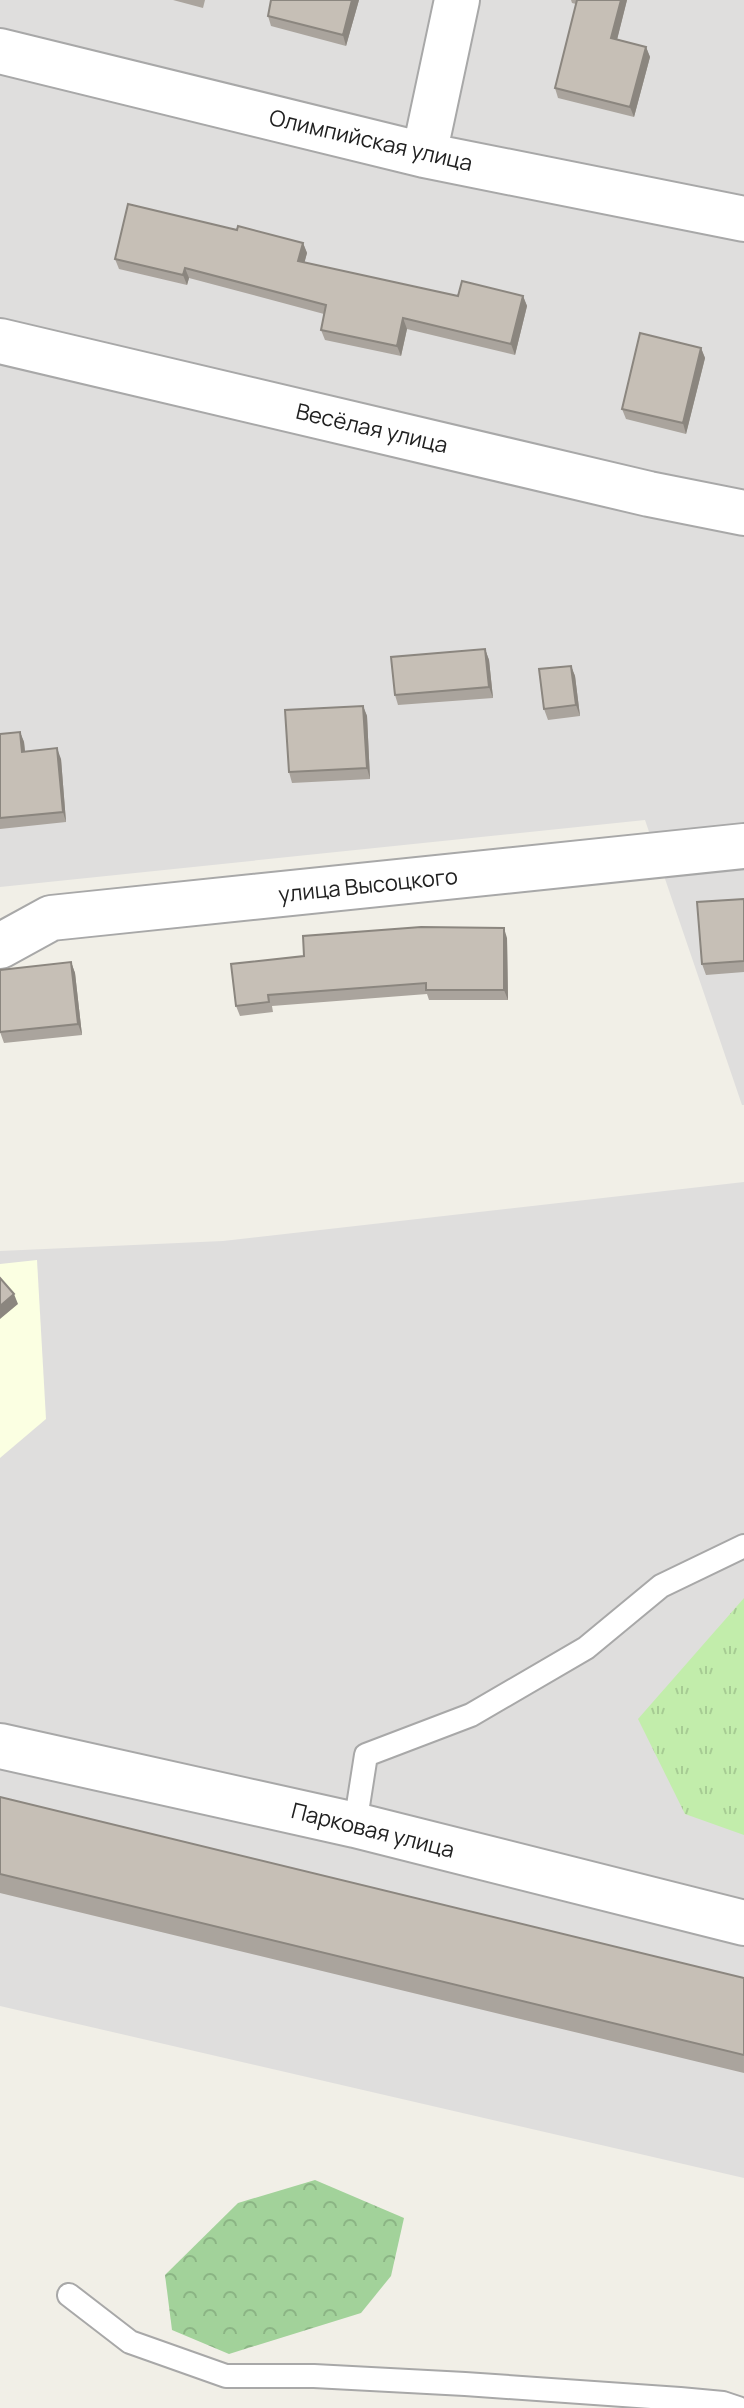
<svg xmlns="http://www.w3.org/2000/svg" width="744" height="2408" font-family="Manrope,sans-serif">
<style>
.residential{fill:#dfdedd}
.education{fill:#fbffe2}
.grass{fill:url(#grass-tufts)}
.forest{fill:url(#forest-crowns)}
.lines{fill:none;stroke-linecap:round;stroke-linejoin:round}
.service-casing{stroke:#a8a8a8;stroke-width:26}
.minor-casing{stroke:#a8a8a8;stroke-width:48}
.service{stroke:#fff;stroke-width:22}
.minor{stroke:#fff;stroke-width:44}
.wall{fill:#aaa49d}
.shaded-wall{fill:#8b867f}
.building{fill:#c6bfb6;stroke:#8b867f;stroke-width:2}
.labels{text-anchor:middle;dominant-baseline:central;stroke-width:8;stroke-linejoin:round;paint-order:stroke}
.street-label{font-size:22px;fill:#212121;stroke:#fff}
</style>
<defs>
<pattern id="grass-tufts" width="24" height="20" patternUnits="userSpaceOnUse" patternTransform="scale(2)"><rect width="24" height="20" fill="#c2edab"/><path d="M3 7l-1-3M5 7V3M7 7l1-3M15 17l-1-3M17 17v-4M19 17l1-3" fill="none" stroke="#a6cb93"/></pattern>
<pattern id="forest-crowns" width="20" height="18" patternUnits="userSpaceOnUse" patternTransform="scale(2)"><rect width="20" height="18" fill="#a2d29a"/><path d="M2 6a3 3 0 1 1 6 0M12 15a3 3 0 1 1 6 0" fill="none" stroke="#8bb484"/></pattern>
</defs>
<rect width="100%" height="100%" fill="#f1efe7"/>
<!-- residential -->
<path class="residential" d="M0 0H744V1105H742L645 820 0 887Z
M744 1182V2178L0 2006V1251L223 1241Z"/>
<!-- education -->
<path class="education" d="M37 1260 46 1419 0 1458V1264Z"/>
<!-- grass -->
<path class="grass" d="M744 1598V1835L685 1814 638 1719Z"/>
<!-- forest -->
<path class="forest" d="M315 2180 404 2218 391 2276 361 2313 229 2354 172 2330 165 2275 238 2203Z"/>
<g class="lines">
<defs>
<path id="service" d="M355 1825 366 1755 471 1715 586 1648 661 1586 744 1546
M69 2295 130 2342 226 2376H314L465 2384 680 2399 723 2403 738 2408"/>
<path id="minor" d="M0 51 424 155 744 219
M424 155 457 0
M0 341 649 494 744 513
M0 946 51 918 744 846
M0 1746 355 1825 744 1923"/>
</defs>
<!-- service casing -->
<use href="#service" class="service-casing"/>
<!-- minor casing -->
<use href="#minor" class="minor-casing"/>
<!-- service -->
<use href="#service" class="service"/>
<!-- minor -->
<use href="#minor" class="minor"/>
</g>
<!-- wall -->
<path class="wall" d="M173 0H205L203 8Z
M271 0H359L346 46 271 26 268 16Z
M571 0H627L617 39 646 47 650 57 634 117 558 98 555 88 576 4 572 3Z
M237 230 303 243 307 253 304 263 458 296H523L527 306 515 355 407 329 401 356 325 340 321 330 324 314 189 278 187 285 119 269 115 259Z
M701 348 705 358 686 434 626 419 622 409Z
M485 649 489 660 493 698 398 705 395 695Z
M571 666 575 676 580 716 548 720 544 709Z
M363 706 367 716 370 779 292 783 289 772Z
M20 732 24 742 25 751 61 759 66 822 0 829V734Z
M744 899V972L706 975 702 964Z
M507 938 508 1000H429L427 994 272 1006 273 1012 240 1016 236 1006 231 964Z
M71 962 75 973 82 1035 4 1043 0 1032Z
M0 1797 744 1978V2073L0 1893Z"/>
<!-- shaded-wall -->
<path class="shaded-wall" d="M352 0H359L346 46 343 35Z
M621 0H627L615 48 611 38Z
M646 47 650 57 634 117 630 107Z
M303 243 307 253 302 272 298 261Z
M185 268 189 278 187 285 183 275Z
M523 296 527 306 515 355 511 344Z
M403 318 407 329 401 356 397 346Z
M701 348 705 358 686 434 683 423Z
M485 649 489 660 493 698 489 687Z
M571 666 575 676 580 716 576 705Z
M363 706 367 716 370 779 367 768Z
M20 732 24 742 26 762 22 752Z
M57 748 61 759 66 822 63 812Z
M504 928 507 938 508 1000 504 990Z
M71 962 75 973 82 1035 78 1024Z
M14 1294 18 1304 0 1319V1306Z"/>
<!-- building -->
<path class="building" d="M271 0H352L343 35 268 16Z
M577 0H621L611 38 646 47 630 107 555 88Z
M128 204 237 230 238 226 303 243 298 261 458 296 462 281 523 296 511 344 403 318 397 346 321 330 326 305 185 268 183 275 115 259Z
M640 333 701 348 683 423 622 409Z
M485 649 489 687 395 695 391 657Z
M571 666 576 705 544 709 539 669Z
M363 706 367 768 289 772 285 710Z
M20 732 22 752 57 748 63 812 0 818V734Z
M744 899V961L702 964 697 902Z
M421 927 504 928V990H426V983L268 995 269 1002 236 1006 231 964 304 956 303 936Z
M71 962 78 1024 0 1032V970Z
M0 1278 14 1294 0 1306Z
M0 1797 744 1978V2055L0 1874Z"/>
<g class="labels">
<!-- street labels -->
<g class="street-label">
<text transform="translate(371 140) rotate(13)">Олимпийская улица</text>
<text transform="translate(372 428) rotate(13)">Весёлая улица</text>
<text transform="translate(368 885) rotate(-6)">улица Высоцкого</text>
<text transform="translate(373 1830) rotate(14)">Парковая улица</text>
</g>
</g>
</svg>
